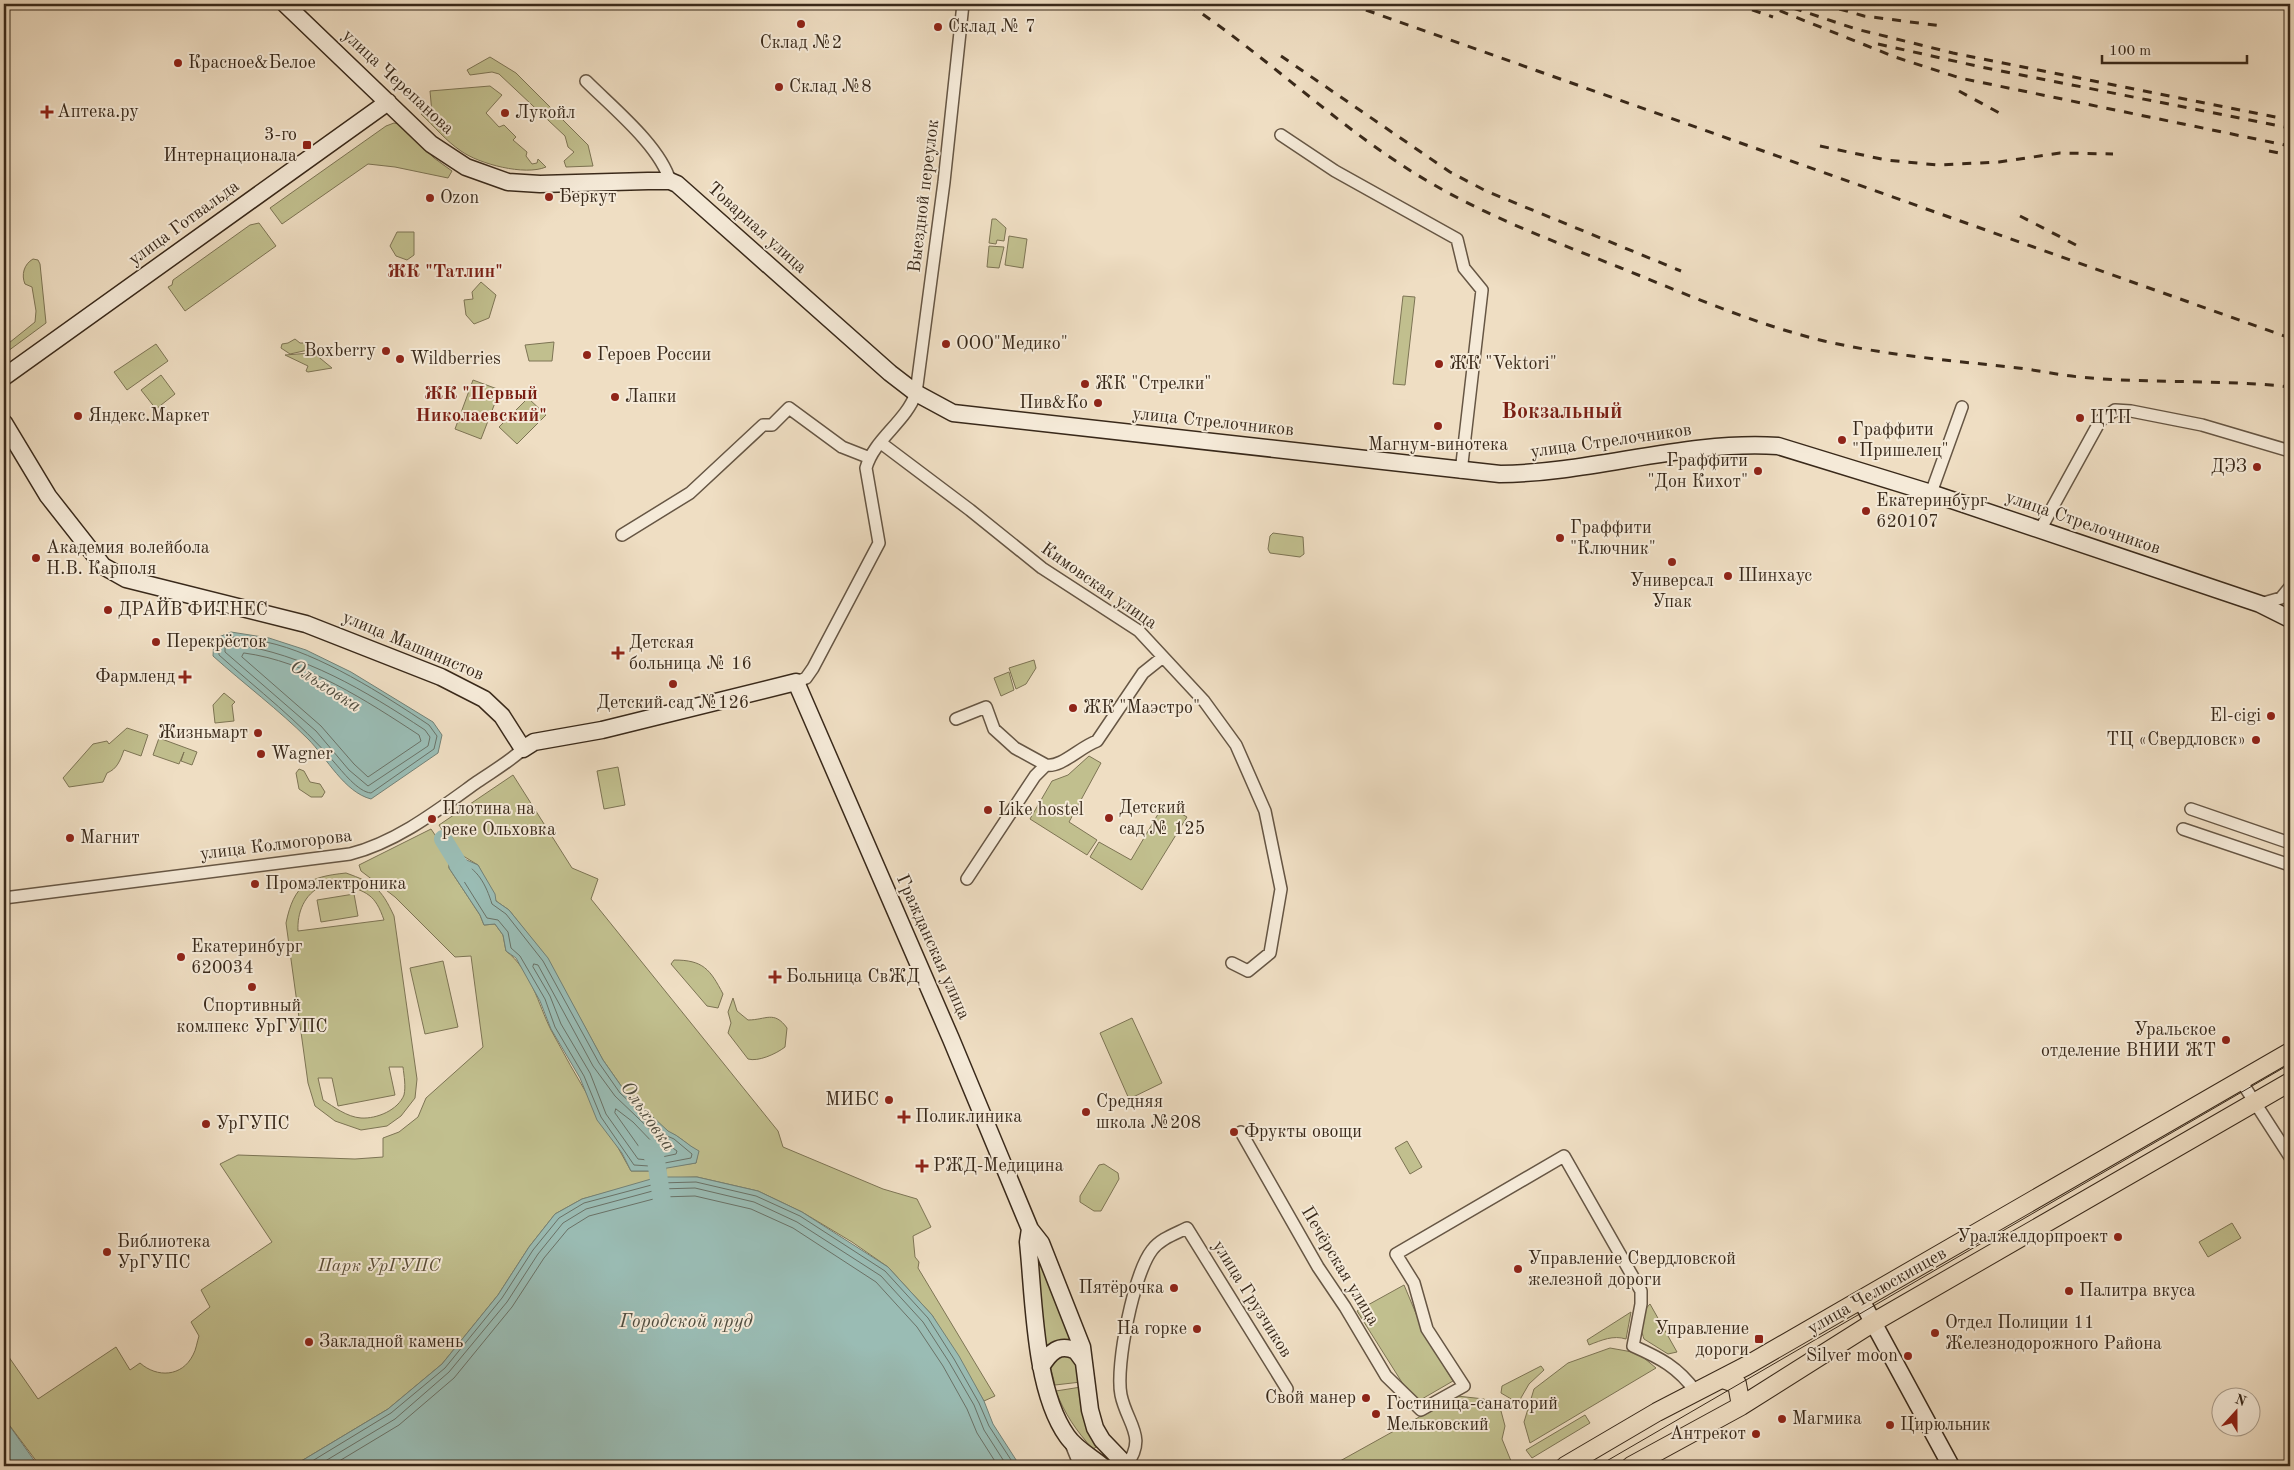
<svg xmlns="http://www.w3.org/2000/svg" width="2294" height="1470" font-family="'Old Standard TT',serif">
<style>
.green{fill:#c1bf8e;stroke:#7d7454;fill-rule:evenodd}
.water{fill:#9abcb4;stroke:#738176}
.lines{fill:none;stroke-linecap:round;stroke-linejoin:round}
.shore{stroke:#6a7267;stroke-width:1}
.river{stroke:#9abcb4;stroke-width:18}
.street-casing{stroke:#665644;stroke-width:14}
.secondary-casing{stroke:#39291a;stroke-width:19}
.primary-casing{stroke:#39291a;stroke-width:20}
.street{stroke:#f5ead8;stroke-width:11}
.secondary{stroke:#f5ead8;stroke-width:16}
.primary{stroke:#efdec3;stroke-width:18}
.tram{stroke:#39291a;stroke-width:1}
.rail{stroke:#39291a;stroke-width:3;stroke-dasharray:9 9;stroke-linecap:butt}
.poi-dot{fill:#8f2418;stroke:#f5ead8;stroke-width:2}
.labels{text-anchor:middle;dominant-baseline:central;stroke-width:4;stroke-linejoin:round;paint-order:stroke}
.poi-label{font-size:18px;fill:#39291a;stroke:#f5ead8;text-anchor:start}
.street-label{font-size:18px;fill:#39291a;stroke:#f5ead8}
.park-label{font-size:18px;font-style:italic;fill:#5b4e37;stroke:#f5ead8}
.neighbourhood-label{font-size:19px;font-weight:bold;fill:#7a1f14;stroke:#f5ead8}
.water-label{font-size:19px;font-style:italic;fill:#514e40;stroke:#f5ead8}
.district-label{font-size:22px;font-weight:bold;fill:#7a1f14;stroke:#f5ead8}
</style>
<rect width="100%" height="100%" fill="#efdec3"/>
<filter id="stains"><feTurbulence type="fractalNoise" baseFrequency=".004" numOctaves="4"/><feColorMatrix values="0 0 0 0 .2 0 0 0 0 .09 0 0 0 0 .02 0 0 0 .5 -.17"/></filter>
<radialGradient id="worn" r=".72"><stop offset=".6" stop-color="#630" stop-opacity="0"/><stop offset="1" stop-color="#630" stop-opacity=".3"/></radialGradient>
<!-- green -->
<path class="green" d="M490 57 516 73 588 145 593 166 566 167 564 161 574 152 568 147 565 136 499 74 492 72 470 75 467 70Z
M490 86 502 95 486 113 499 127 504 125 516 137 513 140 527 152 526 156 532 164 537 163 538 159 546 167C525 176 479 164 461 151 446 141 434 126 421 114L432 113 430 91Z
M394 123 399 124 434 158 452 171 448 178 395 167 368 164 282 224 270 208 386 126Z
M992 219H996L1006 228 1004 241 997 240 996 244 989 243Z
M259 223 276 246 185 311 168 287 172 285 173 280 250 225Z
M397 232H414V255L407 260 396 256 390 246Z
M1009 236 1027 239 1023 268 1005 265Z
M989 246 1004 247 999 268 987 267Z
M33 259 38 260 40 264 46 323 4 354V347L35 322 36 311 32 287 25 284C21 275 24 264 33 259Z
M481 282 496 295 489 318 474 324 466 315 464 300 473 299 472 292Z
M1403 296 1415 297 1405 385 1393 384Z
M295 339 300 343H307L308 350 290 354 281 348 282 344 288 343Z
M554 342 552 361H529L525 345Z
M156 344 168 361 127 390 114 372Z
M311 353 315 354 332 368 308 372 306 371 308 366 285 355Z
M161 375 175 394 156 409 141 390Z
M473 380 500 390 481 439 455 429Z
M528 398 546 415 517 444 499 427Z
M1273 533 1303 537 1304 554 1300 557 1270 553 1268 549 1270 536Z
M1034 660 1036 668 1026 684 1016 689 1009 668Z
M1009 672 1014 690 1001 696 994 678Z
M224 693 235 702 232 705 234 721 215 723 213 705Z
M127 728 148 735 141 756 124 750C120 761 117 769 107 773L103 782 69 787 63 778 93 744 107 741 109 744Z
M159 738 197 752 192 765 181 761 184 752 179 764 153 755Z
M1089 756 1101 763 1069 822 1097 840 1087 855 1030 819 1052 781 1068 775Z
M618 767 625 805 604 809 597 771Z
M299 769 304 771 310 782 320 784 325 792 322 797H311L299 789 296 773Z
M513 775 572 868 598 879 591 899 778 1131 783 1147 883 1189 917 1199 931 1227 913 1236 915 1257 919 1262 918 1268 995 1396 984 1401 932 1315 888 1267 852 1242 802 1212 758 1191 697 1177 665 1178 666 1167 696 1163 698 1151C687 1145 680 1136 668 1132L624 1090 603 1060 547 958 509 910 496 901 478 865 455 851 439 825Z
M1164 804 1187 817 1142 890 1090 857 1099 842 1131 860Z
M431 829 448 854 449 868 480 915 484 925 495 924 503 935 506 951C531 970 538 1004 551 1030 576 1078 606 1124 631 1171H650L652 1174 650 1181 582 1199 555 1214 529 1247 498 1295 442 1364 388 1409 293 1466H40L4 1418V1350L38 1399 116 1347 130 1370 140 1363C157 1378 182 1377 193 1355 196 1350 197 1342 199 1336L191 1322 210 1307 201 1290 272 1242 220 1164 238 1155 355 1159 383 1157V1138L399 1132 418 1117 426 1098 483 1047 471 956 455 957 395 897 361 871 359 865Z
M346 873C374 883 381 888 394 916L417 1079 415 1098 401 1116 387 1126 361 1130 335 1121 315 1106 308 1083 286 923C294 884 308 877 346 873ZM342 884C367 892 375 894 384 920L298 931C297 913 304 894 322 886 327 884 336 885 342 884ZM389 1067H403C404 1076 406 1086 404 1095 398 1110 377 1119 361 1118 347 1117 334 1107 323 1100L318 1078H332L338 1106 395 1095Z
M354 894 358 916 321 922 317 900Z
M674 960C703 960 710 969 723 994L718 1008 707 1006 671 964Z
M443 961 458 1027 425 1034 410 968Z
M733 998 737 1011 748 1020C766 1020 774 1010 787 1028L785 1047C776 1054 758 1062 748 1059L728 1033 731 1023 728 1012Z
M1132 1018 1162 1083 1129 1099 1100 1033Z
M1407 1141 1422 1167 1410 1174 1395 1148Z
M1104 1164 1118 1173 1119 1179 1101 1211H1094L1080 1202V1196L1099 1165Z
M2232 1223 2241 1238 2208 1257 2199 1242Z
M1031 1235 1076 1346 1045 1352Z
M1404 1285 1425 1335 1453 1381 1415 1403 1357 1311Z
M1650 1304 1677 1352 1668 1354 1644 1339C1639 1325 1640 1314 1650 1304Z
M1631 1312 1626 1339C1613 1335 1602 1340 1589 1345L1587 1340Z
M1610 1348 1638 1353 1656 1368 1530 1443 1524 1422 1534 1389 1568 1363Z
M1057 1352 1076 1358 1081 1382 1055 1385 1050 1365Z
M1541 1366 1544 1370 1529 1384 1518 1403 1501 1393 1502 1386Z
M1081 1387 1098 1446 1093 1449C1077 1432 1064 1413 1056 1391Z
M1457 1396 1484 1399 1501 1411 1505 1426 1502 1439 1511 1461 1501 1466H1331Z
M1585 1415 1590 1423 1532 1458 1526 1450Z"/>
<!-- water -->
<path class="water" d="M231 632 269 638 306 650 351 672 433 722 442 735 438 753 371 799C344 792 327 758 308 739 279 710 244 684 213 656L214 639Z
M451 853 478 865 495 894 496 901 509 910 548 958 603 1060 624 1090 668 1131C680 1136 687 1145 699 1151L696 1163 650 1171H631L622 1153 597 1120 580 1078 551 1029 540 1001 516 958 506 951 503 935 495 924 484 925 480 915 449 868Z
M658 1177H697L758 1191 802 1212 888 1267 932 1315 959 1356 984 1401 993 1424 1020 1466H293L388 1409 442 1364 498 1295 529 1247 555 1214 582 1199Z
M4 1418 36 1463 40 1466H4Z"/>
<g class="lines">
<!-- shore -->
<path class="shore" d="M232 637C243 639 255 640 266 642 319 653 384 695 429 725L437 736 434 749 371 793C358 792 342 771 334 762 300 722 258 690 219 655V643Z
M233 644C305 654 364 690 425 730L430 737 428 746 368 786 349 770 316 731 225 652V647Z
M244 653C306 661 367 701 419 735L421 741 368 777 354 764 321 726 242 657Z
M458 861C478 868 486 885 492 904L506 914 543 961 599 1063 620 1093 665 1135 674 1139 692 1154 691 1158 649 1166 634 1165 601 1117 584 1076 555 1027 545 999 520 956 511 948 508 932 498 920 487 918 455 867V862Z
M534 964 538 965 593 1066 615 1096 660 1139 677 1151 676 1154 648 1160 638 1159 606 1114 590 1073 561 1024 550 996 533 967Z
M616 1109 633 1122 656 1146 655 1149 642 1151 615 1113Z
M304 1466 391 1413 445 1368 502 1298 533 1250 559 1218 584 1203 659 1183 696 1182 756 1196 800 1216 885 1271 928 1318 954 1359 979 1403 989 1426 1015 1466
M317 1466 395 1419 449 1372 507 1302 538 1254 563 1223 586 1209 660 1189 695 1188 754 1202 797 1222 881 1276 923 1322 949 1362 974 1405 984 1430 1007 1466
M331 1466 399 1425 454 1378 512 1307 544 1258 568 1229 589 1216 661 1197 695 1196 751 1209 793 1228 876 1282 917 1327 943 1366 967 1409 977 1433 998 1466"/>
<!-- river -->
<path class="river" d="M443 839 464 873
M647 1148 656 1160 662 1201"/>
<defs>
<path id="street" d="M586 81C613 108 660 146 670 181
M1281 135 1335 171 1457 239 1464 268 1482 290 1461 472
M881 443 970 510 1042 568 1139 631 1204 701 1236 745 1265 811 1281 889 1270 953 1248 971 1232 963
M1931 493 1962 407
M2040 530 2100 421 2115 410 2131 411 2202 425 2290 451
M622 535 690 493 763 425H772L789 408 842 447 870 458
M2260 604 2281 598 2290 587
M796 682 806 678 813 668 879 543 866 468C874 439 906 422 916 393L944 182 963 4
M956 719 986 707 994 729 1015 748 1046 765
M2191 809 2290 843
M2183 829 2290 865
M967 879 1035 776 1046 765C1061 768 1080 747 1097 741L1143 673 1163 657
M4 898 350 854C397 842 438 810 477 782 493 771 509 762 523 749
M2241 1081 2290 1157
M1241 1132 1318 1267 1345 1307 1386 1376 1421 1410 1464 1386 1427 1329 1414 1283 1396 1254 1564 1156 1641 1291V1304L1633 1346C1660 1358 1678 1367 1696 1392
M1071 1444 1080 1466
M1126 1466C1148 1437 1127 1424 1121 1395 1115 1366 1134 1273 1152 1250 1160 1239 1175 1234 1187 1228L1287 1389"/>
<path id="secondary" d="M285 4 431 144 466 167 508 182 540 184 648 181H670L677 184 890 373 916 393 953 413 1500 474C1594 473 1684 440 1778 446L1931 493 2260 604 2290 619
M4 377 388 102
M4 423 48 496 103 566 126 579 306 624 441 677 484 699 502 716 523 749 534 742 602 730 796 682 951 1039 1030 1229 1041 1243 1082 1347 1090 1410 1095 1428 1102 1440 1127 1466
M1030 1229 1028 1242C1034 1298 1034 1390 1067 1436 1075 1448 1091 1457 1102 1466
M1861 1300 1951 1466
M1041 1367C1050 1352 1059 1343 1076 1351L1084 1362"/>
<path id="primary" d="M1723 1379 1737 1384 1741 1406
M1565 1466 1657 1412 1746 1366 2290 1052
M1631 1466 1741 1406 1874 1322 2290 1082"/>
</defs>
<!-- street casing -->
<use href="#street" class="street-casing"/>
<!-- secondary casing -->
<use href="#secondary" class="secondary-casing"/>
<!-- primary casing -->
<use href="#primary" class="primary-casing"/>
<!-- street -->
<use href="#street" class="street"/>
<!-- secondary -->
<use href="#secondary" class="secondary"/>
<!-- primary -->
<use href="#primary" class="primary"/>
<!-- tram -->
<path class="tram" d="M1598 1466 2290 1064"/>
<!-- rail -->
<path class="rail" d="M1188 4C1276 63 1351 140 1445 191 1501 222 1561 244 1621 268 1688 295 1754 324 1824 341 1885 355 1947 360 2009 367 2033 369 2056 375 2080 377 2150 384 2221 379 2290 387
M1349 4 2290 338
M1735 4 1773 17
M1763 4 1895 57 1960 78 2290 146
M1822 4 1864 16 1942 26
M1793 8 1856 29 1953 53 2290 120
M1878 44 1981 67 2290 128
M1281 56 1450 172 1486 191 1681 271
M1959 91 2003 115
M1820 146 1886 160 1937 165 1999 162 2060 153 2113 154
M2269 151 2290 155
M2020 216 2076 245"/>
</g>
<!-- markers -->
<g class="poi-dot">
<circle cx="801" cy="24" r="5"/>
<circle cx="938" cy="27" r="5"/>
<circle cx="178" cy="63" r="5"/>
<circle cx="779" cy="87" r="5"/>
<path d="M44.5 104.5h5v5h5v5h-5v5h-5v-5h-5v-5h5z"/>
<circle cx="505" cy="113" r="5"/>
<rect x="302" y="140" width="10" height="10" rx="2.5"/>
<circle cx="549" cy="197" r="5"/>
<circle cx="430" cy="198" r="5"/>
<circle cx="946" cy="344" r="5"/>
<circle cx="386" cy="351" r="5"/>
<circle cx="587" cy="355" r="5"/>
<circle cx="400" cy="359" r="5"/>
<circle cx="1439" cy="364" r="5"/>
<circle cx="1085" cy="384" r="5"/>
<circle cx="615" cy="397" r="5"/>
<circle cx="1098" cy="403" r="5"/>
<circle cx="78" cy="416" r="5"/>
<circle cx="2080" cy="418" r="5"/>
<circle cx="1438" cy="426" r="5"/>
<circle cx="1842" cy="440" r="5"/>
<circle cx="2257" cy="467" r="5"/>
<circle cx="1758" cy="471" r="5"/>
<circle cx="1866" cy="511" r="5"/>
<circle cx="1560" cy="538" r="5"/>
<circle cx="36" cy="558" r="5"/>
<circle cx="1672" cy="562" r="5"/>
<circle cx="1728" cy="576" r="5"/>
<circle cx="108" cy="610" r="5"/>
<circle cx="156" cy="642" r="5"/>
<path d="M615.5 645.5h5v5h5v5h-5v5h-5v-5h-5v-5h5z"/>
<path d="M182.5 669.5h5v5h5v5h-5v5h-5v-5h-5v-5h5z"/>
<circle cx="673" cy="684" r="5"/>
<circle cx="1073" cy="708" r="5"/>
<circle cx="2271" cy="716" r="5"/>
<circle cx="258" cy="733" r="5"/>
<circle cx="2256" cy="740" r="5"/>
<circle cx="261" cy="754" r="5"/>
<circle cx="988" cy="810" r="5"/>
<circle cx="1109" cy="818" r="5"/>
<circle cx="432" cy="819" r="5"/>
<circle cx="70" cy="838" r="5"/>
<circle cx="255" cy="884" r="5"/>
<circle cx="181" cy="957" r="5"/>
<path d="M772.5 969.5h5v5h5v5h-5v5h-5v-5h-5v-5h5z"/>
<circle cx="252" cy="987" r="5"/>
<circle cx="2226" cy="1040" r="5"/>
<circle cx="889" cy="1100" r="5"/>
<circle cx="1086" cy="1112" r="5"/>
<path d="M901.5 1109.5h5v5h5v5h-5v5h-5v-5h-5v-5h5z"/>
<circle cx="206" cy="1124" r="5"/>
<circle cx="1234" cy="1132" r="5"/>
<path d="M919.5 1158.5h5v5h5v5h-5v5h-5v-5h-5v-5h5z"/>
<circle cx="2118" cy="1237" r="5"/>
<circle cx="107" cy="1252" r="5"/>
<circle cx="1518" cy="1269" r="5"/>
<circle cx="1174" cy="1288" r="5"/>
<circle cx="2069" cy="1291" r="5"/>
<circle cx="1197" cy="1329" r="5"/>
<circle cx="1935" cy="1333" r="5"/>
<rect x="1754" y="1334" width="10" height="10" rx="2.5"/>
<circle cx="309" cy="1342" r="5"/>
<circle cx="1908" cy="1356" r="5"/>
<circle cx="1366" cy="1398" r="5"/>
<circle cx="1376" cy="1414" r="5"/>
<circle cx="1782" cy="1419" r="5"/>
<circle cx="1890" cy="1425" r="5"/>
<circle cx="1756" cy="1434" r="5"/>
</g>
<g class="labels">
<!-- poi labels -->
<g class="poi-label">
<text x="948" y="27">Склад № 7</text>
<text x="801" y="43" text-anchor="middle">Склад №2</text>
<text x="188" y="63">Красное&amp;Белое</text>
<text x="789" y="87">Склад №8</text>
<text x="57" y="112">Аптека.ру</text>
<text x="515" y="113">Лукойл</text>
<text x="297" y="135" text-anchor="end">3-го<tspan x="297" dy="21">Интернационала</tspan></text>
<text x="559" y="197">Беркут</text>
<text x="440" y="198">Ozon</text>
<text x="956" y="344">ООО"Медико"</text>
<text x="376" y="351" text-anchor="end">Boxberry</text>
<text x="597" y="355">Героев России</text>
<text x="410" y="359">Wildberries</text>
<text x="1449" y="364">ЖК "Vektori"</text>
<text x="1095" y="384">ЖК "Стрелки"</text>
<text x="625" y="397">Лапки</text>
<text x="1088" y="403" text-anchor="end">Пив&amp;Ко</text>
<text x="88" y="416">Яндекс.Маркет</text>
<text x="2090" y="418">ЦТП</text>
<text x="1852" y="430">Граффити<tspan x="1852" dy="21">"Пришелец"</tspan></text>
<text x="1438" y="445" text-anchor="middle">Магнум-винотека</text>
<text x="1748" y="461" text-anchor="end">Граффити<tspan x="1748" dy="21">"Дон Кихот"</tspan></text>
<text x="2247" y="467" text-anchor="end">ДЭЗ</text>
<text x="1876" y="501">Екатеринбург<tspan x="1876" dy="21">620107</tspan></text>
<text x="1570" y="528">Граффити<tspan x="1570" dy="21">"Ключник"</tspan></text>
<text x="46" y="548">Академия волейбола<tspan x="46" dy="21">Н.В. Карполя</tspan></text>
<text x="1738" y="576">Шинхаус</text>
<text x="1672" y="581" text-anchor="middle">Универсал<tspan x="1672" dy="21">Упак</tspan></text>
<text x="118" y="610">ДРАЙВ ФИТНЕС</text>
<text x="166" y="642">Перекрёсток</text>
<text x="629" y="643">Детская<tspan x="629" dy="21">больница № 16</tspan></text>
<text x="175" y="677" text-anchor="end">Фармленд</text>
<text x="673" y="703" text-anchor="middle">Детский сад №126</text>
<text x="1083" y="708">ЖК "Маэстро"</text>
<text x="2261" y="716" text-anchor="end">El-cigi</text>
<text x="248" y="733" text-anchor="end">Жизньмарт</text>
<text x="2246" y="740" text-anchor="end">ТЦ «Свердловск»</text>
<text x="271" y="754">Wagner</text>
<text x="1119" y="808">Детский<tspan x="1119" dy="21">сад № 125</tspan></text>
<text x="442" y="809">Плотина на<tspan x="442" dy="21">реке Ольховка</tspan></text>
<text x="998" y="810">Like hostel</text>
<text x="80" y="838">Магнит</text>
<text x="265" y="884">Промэлектроника</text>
<text x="191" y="947">Екатеринбург<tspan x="191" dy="21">620034</tspan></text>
<text x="786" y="977">Больница СвЖД</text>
<text x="252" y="1006" text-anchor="middle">Спортивный<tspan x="252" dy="21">комлпекс УрГУПС</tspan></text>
<text x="2216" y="1030" text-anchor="end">Уральское<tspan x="2216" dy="21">отделение ВНИИ ЖТ</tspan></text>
<text x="879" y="1100" text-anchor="end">МИБС</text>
<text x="1096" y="1102">Средняя<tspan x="1096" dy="21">школа №208</tspan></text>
<text x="915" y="1117">Поликлиника</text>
<text x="216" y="1124">УрГУПС</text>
<text x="1244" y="1132">Фрукты овощи</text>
<text x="933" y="1166">РЖД-Медицина</text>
<text x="2108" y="1237" text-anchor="end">Уралжелдорпроект</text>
<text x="117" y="1242">Библиотека<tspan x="117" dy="21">УрГУПС</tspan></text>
<text x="1528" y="1259">Управление Свердловской<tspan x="1528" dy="21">железной дороги</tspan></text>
<text x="1164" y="1288" text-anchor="end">Пятёрочка</text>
<text x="2079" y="1291">Палитра вкуса</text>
<text x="1945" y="1323">Отдел Полиции 11<tspan x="1945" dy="21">Железнодорожного Района</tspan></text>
<text x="1187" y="1329" text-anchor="end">На горке</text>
<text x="1749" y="1329" text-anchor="end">Управление<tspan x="1749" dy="21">дороги</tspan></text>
<text x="319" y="1342">Закладной камень</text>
<text x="1898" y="1356" text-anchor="end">Silver moon</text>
<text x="1356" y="1398" text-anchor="end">Свой манер</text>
<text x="1386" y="1404">Гостиница-санаторий<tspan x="1386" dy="21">Мельковский</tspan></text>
<text x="1792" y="1419">Магмика</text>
<text x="1900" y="1425">Цирюльник</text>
<text x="1746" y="1434" text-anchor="end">Антрекот</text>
</g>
<!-- street labels -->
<g class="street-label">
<text transform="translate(398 82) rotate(43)">улица Черепанова</text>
<text transform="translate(924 196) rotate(-83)">Выездной переулок</text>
<text transform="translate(184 223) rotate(-36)">улица Готвальда</text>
<text transform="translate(757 228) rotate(42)">Товарная улица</text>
<text transform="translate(1213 422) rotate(6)">улица Стрелочников</text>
<text transform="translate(1611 441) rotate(-8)">улица Стрелочников</text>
<text transform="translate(2083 523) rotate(19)">улица Стрелочников</text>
<text transform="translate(1099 586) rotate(35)">Кимовская улица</text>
<text transform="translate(413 646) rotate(23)">улица Машинистов</text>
<text transform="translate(276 845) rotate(-7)">улица Колмогорова</text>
<text transform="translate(933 947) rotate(66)">Гражданская улица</text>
<text transform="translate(1340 1266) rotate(59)">Печёрская улица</text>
<text transform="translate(1877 1291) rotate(-30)">улица Челюскинцев</text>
<text transform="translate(1252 1299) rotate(58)">улица Грузчиков</text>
</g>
<!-- park labels -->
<g class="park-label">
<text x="379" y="1266">Парк УрГУПС</text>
</g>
<!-- neighbourhood labels -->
<g class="neighbourhood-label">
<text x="445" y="272">ЖК "Татлин"</text>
<text x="481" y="394">ЖК "Первый<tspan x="481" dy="22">Николаевский"</tspan></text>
</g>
<!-- water labels -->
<g class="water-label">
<text transform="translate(325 687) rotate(33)">Ольховка</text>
<text transform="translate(647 1117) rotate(55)">Ольховка</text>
<text x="686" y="1322">Городской пруд</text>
</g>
<!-- district labels -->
<g class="district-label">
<text x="1562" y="412">Вокзальный</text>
</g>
</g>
<!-- margin -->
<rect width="2294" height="1470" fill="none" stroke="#efdec3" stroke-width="20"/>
<rect x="5" y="5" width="2284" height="1460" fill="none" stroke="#39291a" stroke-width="2.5"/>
<rect x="10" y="10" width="2274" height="1450" fill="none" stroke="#39291a"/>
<!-- north arrow -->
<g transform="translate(2236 1412) rotate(21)"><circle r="24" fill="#f5ead8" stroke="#aa9d8c"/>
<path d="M0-4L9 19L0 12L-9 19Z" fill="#8f2418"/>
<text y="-8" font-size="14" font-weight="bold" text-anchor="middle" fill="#39291a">N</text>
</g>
<!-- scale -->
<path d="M2102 55v8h145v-8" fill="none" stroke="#39291a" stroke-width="2.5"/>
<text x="2109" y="55" font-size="15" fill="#39291a" stroke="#f5ead8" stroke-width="4" paint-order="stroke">100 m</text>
<rect width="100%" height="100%" filter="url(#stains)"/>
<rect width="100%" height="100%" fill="url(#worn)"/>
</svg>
